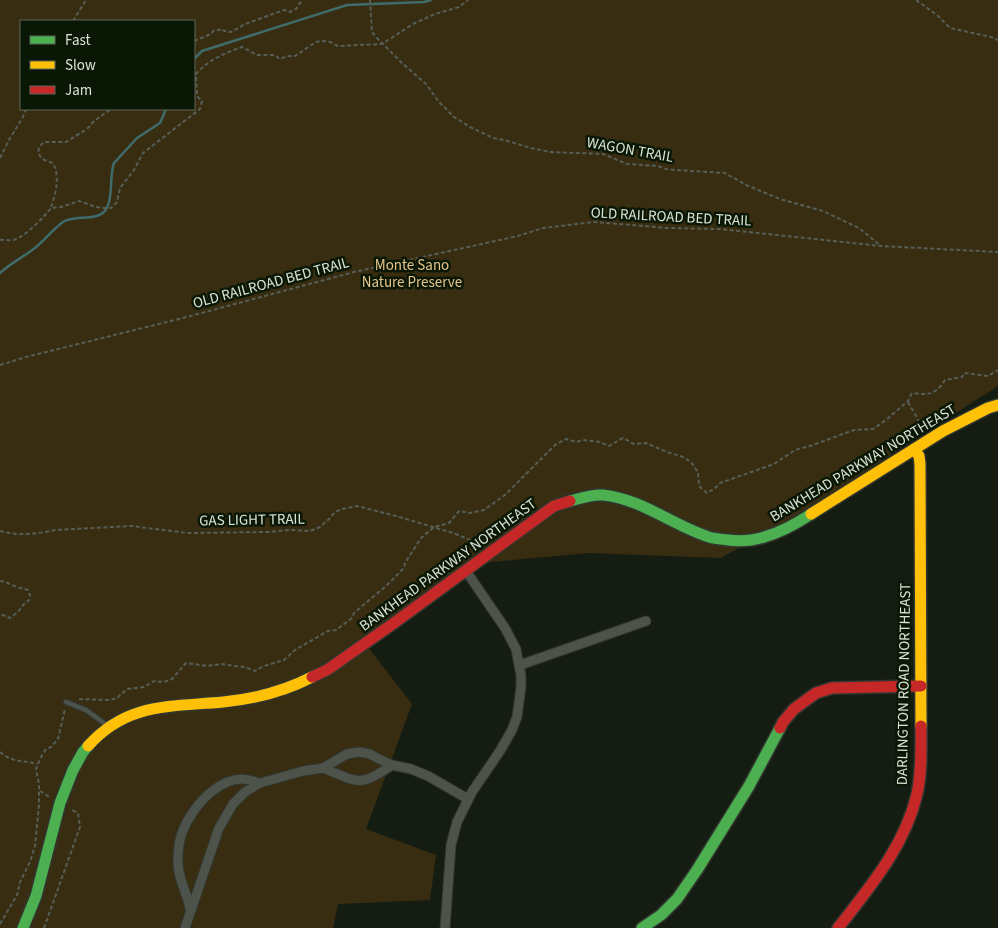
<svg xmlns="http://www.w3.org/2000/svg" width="998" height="928" font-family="'Source Sans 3',sans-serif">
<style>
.green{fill:#382d11;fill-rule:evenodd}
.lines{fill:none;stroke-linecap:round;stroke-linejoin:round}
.stream{stroke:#3f6c6a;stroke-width:2.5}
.lane-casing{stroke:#31372f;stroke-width:7}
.street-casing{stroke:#31372f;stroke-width:11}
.fast-casing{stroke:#31372f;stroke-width:14}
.slow-casing{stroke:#31372f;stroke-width:14}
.jam-casing{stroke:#31372f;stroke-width:14}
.path{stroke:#575e56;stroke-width:2;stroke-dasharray:4 2.5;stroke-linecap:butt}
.lane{stroke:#4d534a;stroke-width:4.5}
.street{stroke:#4d534a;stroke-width:9}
.fast{stroke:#4caf50;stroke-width:11}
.slow{stroke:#ffc107;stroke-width:11}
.jam{stroke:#c62828;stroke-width:11}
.labels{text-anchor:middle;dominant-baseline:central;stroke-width:5;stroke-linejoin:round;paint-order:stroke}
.street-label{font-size:15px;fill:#d9e3d6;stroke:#0a1705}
.park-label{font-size:15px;fill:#e5c48a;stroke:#0a1705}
</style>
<rect width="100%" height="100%" fill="#151d12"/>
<!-- green -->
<path class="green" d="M0 0H998V386L794 517 721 558 589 553 470 564 364 642 412 704 366 829 436 855 430 900 338 904 333 928H0ZM21 21H194V109H21Z"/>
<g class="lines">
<!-- stream -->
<path class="stream" d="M194 59 202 51 347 5 424 2 431 0
M0 273C11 263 23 257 35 248 45 240 53 229 63 222 74 215 94 221 104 212 114 202 109 175 114 163L137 138 160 123 166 109"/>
<defs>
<path id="lane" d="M66 702 86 710 108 726"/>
<path id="street" d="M520 665 646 621
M323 768C358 782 359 788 392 765
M191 909H190C187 892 177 877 178 860 178 851 179 841 182 833 192 805 226 767 258 783
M185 928 219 828 233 804 245 792 260 783 303 771 323 768 347 754 359 752 370 754 379 759 392 765 411 769 428 776 468 799
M445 928 451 845 457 822 472 792 500 751 512 730 517 717 521 687V676L516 649 505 628 466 571"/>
<path id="fast" d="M570 501C581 498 592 494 603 495 641 499 671 524 706 536 713 539 721 539 728 540 736 541 743 541 751 540 772 537 793 526 811 514
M23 928 36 896 60 803 73 770 83 752 88 746
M642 928 661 915 677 899 697 870 749 786 780 728"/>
<path id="slow" d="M914 449 919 456 920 464 921 726
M811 514 943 431 988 408 998 405
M88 746C127 702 171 707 223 702 254 699 285 691 312 677"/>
<path id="jam" d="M312 677 327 670 394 623 554 506 570 501
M780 728 783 722 794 709 816 693 832 688 921 686
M838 928C870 887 905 846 917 794 922 772 921 748 921 726"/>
</defs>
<!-- lane casing -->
<use href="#lane" class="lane-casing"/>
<!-- street casing -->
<use href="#street" class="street-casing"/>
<!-- fast casing -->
<use href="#fast" class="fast-casing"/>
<!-- slow casing -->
<use href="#slow" class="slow-casing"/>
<!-- jam casing -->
<use href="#jam" class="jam-casing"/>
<!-- path -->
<path class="path" d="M370 0 372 32 377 38 402 63 426 84 439 102 454 117 470 127 493 138 504 140 531 148 550 152 603 154 627 164 658 166 666 169 675 170 725 173 746 185 780 199 823 211 859 228 881 246
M916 0 937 15 950 28 991 37 998 40
M73 21 86 0
M194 41 211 34 213 31 223 29 224 31 231 32 245 24 284 10 290 12 296 9 302 0
M0 158 9 140 23 117 26 109
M51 207C56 193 60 177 53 163 44 160 37 159 39 147L44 142H66L87 129 94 121 111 109
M0 240C4 239 8 241 13 240 24 238 44 217 51 208L61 207 79 201 96 207 104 208H111L117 202 120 188 134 170 143 153 200 109 202 101 197 96 196 74C208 60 225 53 242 47L257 55H275L280 59 287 56H295L316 42 323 41 330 42 338 46 382 44 413 24 435 14 459 7 468 0
M0 365 26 357 183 318 354 272 518 236 543 228 594 222 669 228 720 229 881 246 998 252
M908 402C913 412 923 422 918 434
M0 531C17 536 38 534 55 530L131 526 188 533 269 532 290 530 310 531 320 527 329 519 335 512 342 509 357 506 396 516 453 533 468 539 475 543 480 548
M0 581 5 582 17 587 28 590 30 595 29 600 23 605 18 612 10 618 3 615 0 616
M79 699 110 700 117 698 127 689 144 687 154 681 164 682 172 679 186 663 207 666 222 664 234 666 245 667 255 671 264 666 284 660 295 650 328 631 336 630 352 618 354 613 386 586 404 568 405 563 421 538 434 527 449 523 459 511 470 513 484 510 505 495 555 445 566 439 576 442 583 440 600 442 609 446 623 438 634 444 646 443 667 452 683 457 691 462 698 472 699 486 707 493 714 489 720 483 774 464 795 450 813 445 854 430 873 429 886 420 908 401 912 393C928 395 936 395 945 380L962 377 964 373 988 376 998 370
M0 752C13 763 22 760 37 764
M40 791 51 798
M0 924 17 895 20 882 30 862 35 846 39 805V784L36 769 41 757 46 749 51 747 58 739 65 709
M44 928 80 827 78 813 70 809"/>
<!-- lane -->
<use href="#lane" class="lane"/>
<!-- street -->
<use href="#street" class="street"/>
<!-- fast -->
<use href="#fast" class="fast"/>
<!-- slow -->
<use href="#slow" class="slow"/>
<!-- jam -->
<use href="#jam" class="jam"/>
</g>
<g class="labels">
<!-- street labels -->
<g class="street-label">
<text transform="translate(630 150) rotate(10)">WAGON TRAIL</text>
<text transform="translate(671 217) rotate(3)">OLD RAILROAD BED TRAIL</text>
<text transform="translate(271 283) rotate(-15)">OLD RAILROAD BED TRAIL</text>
<text transform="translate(863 463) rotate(-31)">BANKHEAD PARKWAY NORTHEAST</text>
<text transform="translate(252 520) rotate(-1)">GAS LIGHT TRAIL</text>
<text transform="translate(448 565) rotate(-36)">BANKHEAD PARKWAY NORTHEAST</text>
<text transform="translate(904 684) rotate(-89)">DARLINGTON ROAD NORTHEAST</text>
</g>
<!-- park labels -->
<g class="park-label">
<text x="412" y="265">Monte Sano<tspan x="412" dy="17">Nature Preserve</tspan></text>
</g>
</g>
<!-- legend -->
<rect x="20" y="20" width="175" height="90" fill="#0a1705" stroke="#5d6959"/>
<rect x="30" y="36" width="25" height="8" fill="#4caf50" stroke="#5d6959"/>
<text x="65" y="45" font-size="15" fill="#d9e3d6">Fast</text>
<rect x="30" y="61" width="25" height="8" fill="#ffc107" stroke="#5d6959"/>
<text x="65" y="70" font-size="15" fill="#d9e3d6">Slow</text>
<rect x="30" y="86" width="25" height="8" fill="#c62828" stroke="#5d6959"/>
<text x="65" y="95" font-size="15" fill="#d9e3d6">Jam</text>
</svg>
